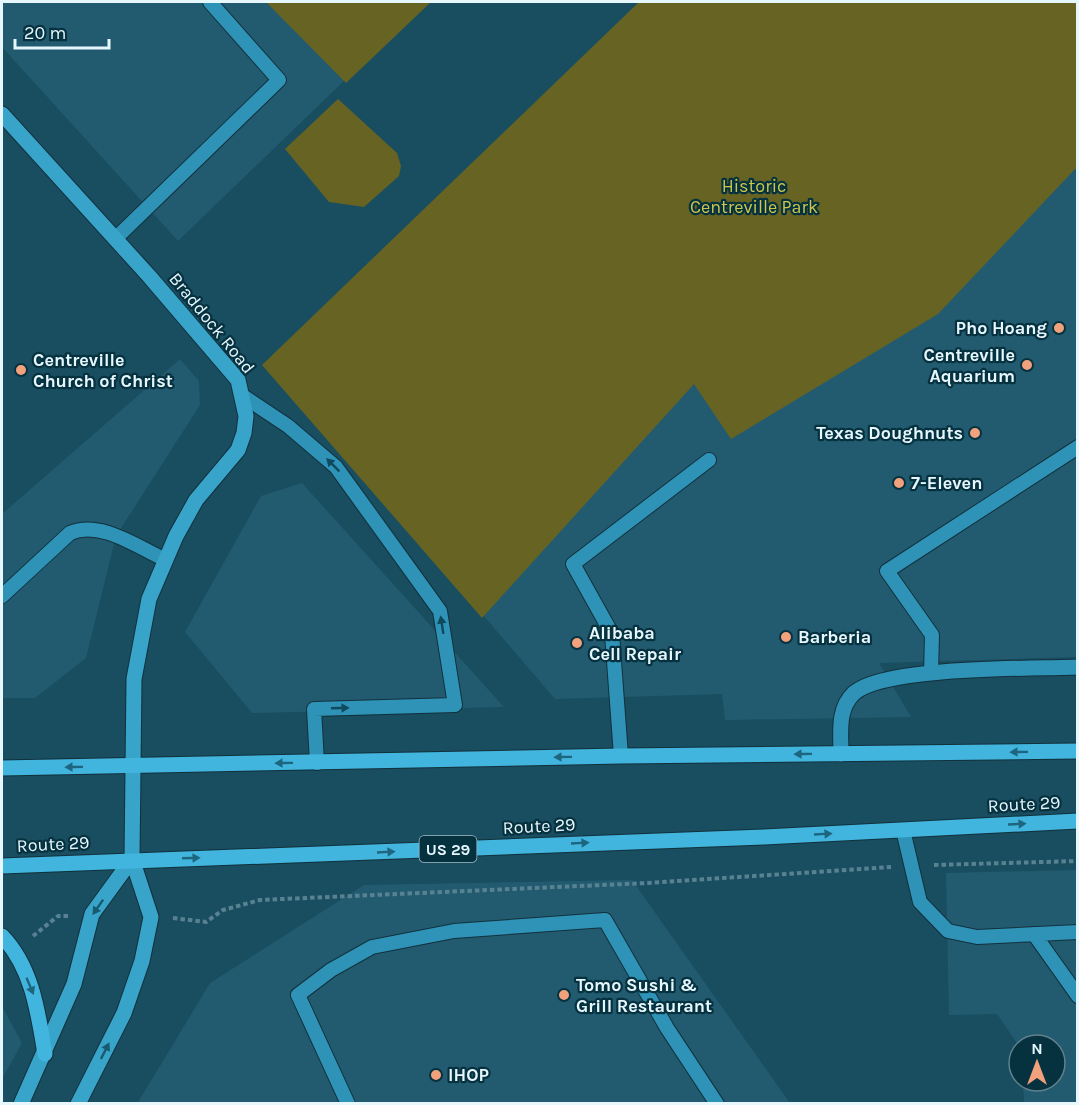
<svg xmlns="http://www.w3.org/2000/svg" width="1079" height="1105" font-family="Karla,sans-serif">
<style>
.built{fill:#225b70}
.green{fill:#676423}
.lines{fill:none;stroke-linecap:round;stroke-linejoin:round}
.lane-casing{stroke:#12313c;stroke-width:16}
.street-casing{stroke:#12313c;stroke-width:17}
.secondary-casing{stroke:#12313c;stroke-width:17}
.primary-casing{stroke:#12313c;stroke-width:17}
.path{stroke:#588291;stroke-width:4;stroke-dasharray:4.5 3;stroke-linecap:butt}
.lane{stroke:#2e93b7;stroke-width:14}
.street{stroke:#2e93b7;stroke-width:15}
.secondary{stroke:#38a4ca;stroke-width:15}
.primary{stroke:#41b5de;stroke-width:15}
.oneway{fill:#104a5e}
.oneway2{fill:#1e667f}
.oneway3{fill:#185a70}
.poi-dot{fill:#f1a17c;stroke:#063240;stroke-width:2}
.labels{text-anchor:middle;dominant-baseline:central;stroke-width:4.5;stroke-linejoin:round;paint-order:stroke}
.shield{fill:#063240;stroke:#a3bcc5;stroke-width:1.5}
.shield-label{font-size:16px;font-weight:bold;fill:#e6f7fe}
.park-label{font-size:18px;fill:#cec749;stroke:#063240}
.street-label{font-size:18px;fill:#e6f7fe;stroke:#063240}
.poi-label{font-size:18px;font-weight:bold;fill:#e6f7fe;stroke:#063240;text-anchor:start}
</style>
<rect width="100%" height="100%" fill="#194d60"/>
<!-- built -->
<path class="built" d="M2 2H281L345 80 178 241 2 47Z
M1077 162V657L879 663 911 717 725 720 722 694 555 699 482 614 693 379Z
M180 359 199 381 200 405 116 536 86 658 35 698H2V514Z
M302 483 504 707 252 713 185 632 261 496Z
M1077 870V1103H1024L1023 1081H1055V1045L1019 1046 997 1014 949 1015 946 873Z
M632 880 790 1103 137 1104 210 983 364 885Z
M2 1006 22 1043 2 1079Z"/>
<!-- green -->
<path class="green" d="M266 2H431L346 83Z
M639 2H1077V167L938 314 731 439 694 384 482 618 262 365Z
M338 99 397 153 401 166 399 176 364 207 329 202 285 149Z"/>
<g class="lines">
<defs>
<path id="lane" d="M115 239 279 80 210 2
M243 396 288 426 336 467 440 611 455 705 314 709 317 763
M2 596 70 533C101 520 137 547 166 560
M931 673 932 635 887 571 1078 447
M621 756 612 634 573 564 709 460
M903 830 920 902 948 931 977 937 1078 932
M1034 934 1078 996
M348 1104 298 995 331 970 372 947 454 931 605 920 667 1028 717 1104"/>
<path id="street" d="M841 754C841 733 837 709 854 693 885 666 1031 669 1078 667"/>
<path id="secondary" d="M2 114 149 276 238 380 246 416 244 433 238 450 196 500 176 536 149 599 134 679 132 859 151 917 142 961 124 1013 78 1104
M21 1104 74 984 92 914 132 859"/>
<path id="primary" d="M2 768 621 756 1078 751
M2 866 764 837 1078 821
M2 936C32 967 38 1012 45 1054"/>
</defs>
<!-- lane casing -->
<use href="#lane" class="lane-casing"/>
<!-- street casing -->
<use href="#street" class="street-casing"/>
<!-- secondary casing -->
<use href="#secondary" class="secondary-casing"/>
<!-- primary casing -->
<use href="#primary" class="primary-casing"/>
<!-- path -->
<path class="path" d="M934 865 1078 861
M173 918 206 922 223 910 260 900 648 883 891 867
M33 936 58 916H69"/>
<!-- lane -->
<use href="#lane" class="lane"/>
<!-- street -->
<use href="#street" class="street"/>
<!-- secondary -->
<use href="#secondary" class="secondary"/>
<!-- primary -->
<use href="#primary" class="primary"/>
</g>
<!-- one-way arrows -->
<defs><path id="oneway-solid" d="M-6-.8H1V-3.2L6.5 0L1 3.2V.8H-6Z" transform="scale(1.5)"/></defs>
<g class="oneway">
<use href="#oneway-solid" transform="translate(333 465) rotate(-135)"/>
<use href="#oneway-solid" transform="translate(442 625) rotate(-99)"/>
<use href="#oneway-solid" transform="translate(340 708) rotate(-2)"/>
</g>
<g class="oneway2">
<use href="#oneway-solid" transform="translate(1019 752) rotate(179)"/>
<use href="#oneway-solid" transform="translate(803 754) rotate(179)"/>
<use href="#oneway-solid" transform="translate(563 757) rotate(179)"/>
<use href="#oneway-solid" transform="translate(284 763) rotate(179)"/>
<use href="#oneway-solid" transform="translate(74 767) rotate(179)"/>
<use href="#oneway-solid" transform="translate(1017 824) rotate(-3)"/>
<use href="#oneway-solid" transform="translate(823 834) rotate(-3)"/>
<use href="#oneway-solid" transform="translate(580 843) rotate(-3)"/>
<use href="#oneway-solid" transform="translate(386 852) rotate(-3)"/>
<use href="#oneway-solid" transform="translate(191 858) rotate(-2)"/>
<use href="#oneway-solid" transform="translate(30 986) rotate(67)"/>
</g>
<g class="oneway3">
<use href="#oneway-solid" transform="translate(98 907) rotate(125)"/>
<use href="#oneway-solid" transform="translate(105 1051) rotate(-63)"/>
</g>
<!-- markers -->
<g class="poi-dot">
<circle cx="1059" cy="328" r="6"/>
<circle cx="1027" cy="365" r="6"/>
<circle cx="21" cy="370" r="6"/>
<circle cx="975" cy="433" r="6"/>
<circle cx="899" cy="483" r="6"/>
<circle cx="786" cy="637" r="6"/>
<circle cx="577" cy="643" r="6"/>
<circle cx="564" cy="995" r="6"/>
<circle cx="436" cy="1075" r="6"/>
</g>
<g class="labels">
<!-- shield labels -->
<rect class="shield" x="419.5" y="836" width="57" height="26" rx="4.5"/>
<g class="shield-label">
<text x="448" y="849">US 29</text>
</g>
<!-- park labels -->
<g class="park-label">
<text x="754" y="186">Historic<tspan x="754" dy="21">Centreville Park</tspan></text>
</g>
<!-- street labels -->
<g class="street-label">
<text transform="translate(212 323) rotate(51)">Braddock Road</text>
<text transform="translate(1024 804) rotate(-3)">Route 29</text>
<text transform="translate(539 826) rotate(-3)">Route 29</text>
<text transform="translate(53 844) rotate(-3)">Route 29</text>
</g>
<!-- poi labels -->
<g class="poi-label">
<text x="1047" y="328" text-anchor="end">Pho Hoang</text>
<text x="1015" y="355" text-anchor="end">Centreville<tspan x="1015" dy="21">Aquarium</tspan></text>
<text x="33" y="360">Centreville<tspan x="33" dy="21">Church of Christ</tspan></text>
<text x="963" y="433" text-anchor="end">Texas Doughnuts</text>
<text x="911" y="483">7-Eleven</text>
<text x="589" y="633">Alibaba<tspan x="589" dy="21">Cell Repair</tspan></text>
<text x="798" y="637">Barberia</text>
<text x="576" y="985">Tomo Sushi &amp;<tspan x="576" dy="21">Grill Restaurant</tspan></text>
<text x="448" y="1075">IHOP</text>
</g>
</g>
<!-- border -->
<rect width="1079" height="1105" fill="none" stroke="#e6f7fe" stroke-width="6"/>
<!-- north arrow -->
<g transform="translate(1037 1063)"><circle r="28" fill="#063240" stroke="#60818c" stroke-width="1.5"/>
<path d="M0-4.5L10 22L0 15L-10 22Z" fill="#f1a17c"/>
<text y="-9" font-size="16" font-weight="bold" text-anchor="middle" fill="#e6f7fe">N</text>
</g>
<!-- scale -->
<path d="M15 39v9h94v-9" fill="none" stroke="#e6f7fe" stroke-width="3"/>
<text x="24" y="39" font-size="18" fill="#e6f7fe" stroke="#063240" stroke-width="4.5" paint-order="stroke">20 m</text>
</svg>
